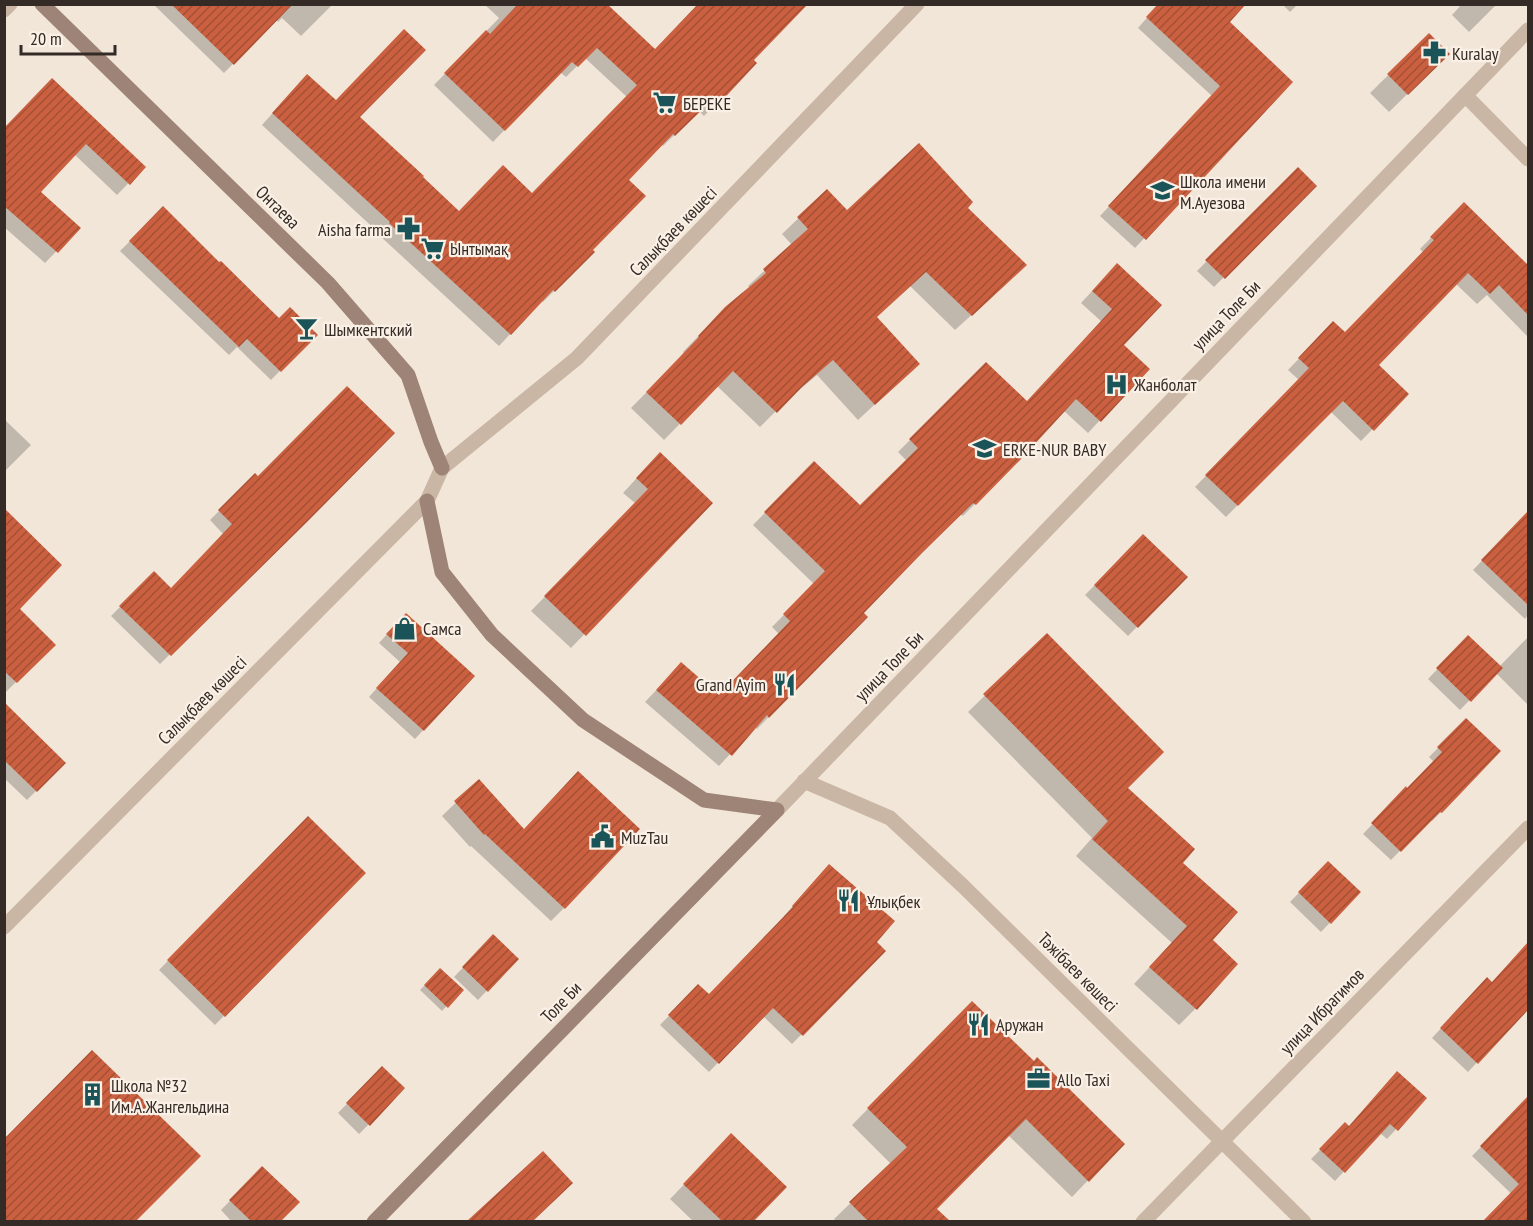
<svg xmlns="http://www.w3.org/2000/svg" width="1533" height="1226" font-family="'PT Sans Narrow',sans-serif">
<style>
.shadow{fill:#0003}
.building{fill:url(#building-hatch)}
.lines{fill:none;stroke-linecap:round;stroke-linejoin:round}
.minor{stroke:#cab6a4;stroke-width:15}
.tertiary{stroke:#cab6a4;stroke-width:15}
.secondary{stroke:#9e8476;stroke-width:15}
.labels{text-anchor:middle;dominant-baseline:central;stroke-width:4.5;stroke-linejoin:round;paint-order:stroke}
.poi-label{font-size:18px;fill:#352b26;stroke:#faf0e5;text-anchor:start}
.street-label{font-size:18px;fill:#352b26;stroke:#faf0e5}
</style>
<defs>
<pattern id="building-hatch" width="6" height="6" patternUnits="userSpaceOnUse" patternTransform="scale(1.5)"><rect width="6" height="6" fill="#ca603f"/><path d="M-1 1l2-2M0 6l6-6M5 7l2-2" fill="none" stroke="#a54f35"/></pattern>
</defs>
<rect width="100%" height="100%" fill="#f2e6d9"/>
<!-- shadow -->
<path class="shadow" d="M153 4H333L301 36 282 18 278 22 276 20 224 73Z
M484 4H605L655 51 752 60 755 63 704 116 699 111 663 146 661 144 627 180 591 250 593 252 543 302 541 301 499 346 379 235 380 234 262 125 296 87 336 102 358 117 459 213 532 195 627 97 585 58 566 77 560 72 493 142 434 85 499 18Z
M1159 4 1227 22 1291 82 1135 248 1100 216 1212 96 1138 28Z
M1282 4H1298L1290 12Z
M1462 4H1497L1469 32 1452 15Z
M1429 35 1448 54 1389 112 1370 93Z
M41 91 144 167 117 195 74 154 38 192 79 228 45 263 4 227V129Z
M1298 169 1315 186 1214 287 1197 271Z
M827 191 846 212 966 208 1009 281 955 330 910 286 876 317 902 379 858 420 817 375 786 401 760 427 717 386 664 440 631 408 684 354 683 352 709 325 750 288 748 286 792 245 782 234Z
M1464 204 1528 271V337L1487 295 1477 304 1456 284 1377 365 1407 394 1361 441 1330 411 1226 517 1195 487 1299 380 1288 370 1333 323 1345 334 1423 252 1420 249Z
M163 208 279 320 315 335 271 380 237 347 229 355 120 251Z
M1105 277 1122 345 1148 369 1088 433 1064 411 1021 457 963 516 960 514 862 613 866 617 757 729 755 727 719 766 645 702 681 664 718 696 779 634 772 627 814 584 753 525 814 463 860 507 907 461 898 452 986 364 1027 403 1102 322 1081 303Z
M4 419 31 445 4 472Z
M646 468 711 503 571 648 531 611 635 503 623 493Z
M255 475 297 530 160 664 111 616 154 573 170 590 224 535 210 520Z
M4 511 18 609 53 645 4 694Z
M1528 513V615L1525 619 1473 570Z
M1143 536 1186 577 1128 636 1085 595Z
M397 623 473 676 415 739 369 697 400 662 379 643Z
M1047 635 1126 788 1181 863 1211 940 1195 1009 1179 1025 1134 984 1172 943 1076 856 1092 838 968 712Z
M1468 637 1499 667 1528 637V705L1496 673 1460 710 1428 679Z
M4 720 64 763 27 800 4 778Z
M1466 720 1441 812 1432 821 1430 820 1391 860 1363 834 1406 789 1407 790 1434 762 1429 757Z
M478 781 564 908 551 921 471 846 470 847 442 816Z
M308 818 364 873 215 1025 159 970Z
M1328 863 1359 892 1321 932 1290 902Z
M820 875 884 951 792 1044 763 1016 709 1072 660 1025 698 986 709 996 785 917 784 916Z
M493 936 517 959 478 1000 454 977Z
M1528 943V1008L1468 1072 1432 1038 1478 988 1492 983Z
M440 970 462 990 442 1011 420 990Z
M972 1003 1034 1063 1123 1144 1072 1197 1008 1135 935 1209 938 1212 928 1222H836L834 1219 891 1164 852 1125Z
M382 1068 369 1124 359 1134 338 1113Z
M1425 1098 1387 1139 1380 1133 1335 1181 1311 1159 1345 1125 1348 1127Z
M1519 1108 1528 1117V1198L1522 1204 1472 1156Z
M731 1136 785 1187 752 1222H694L670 1199Z
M4 1141 199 1156 134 1222H4Z
M262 1168 297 1202 278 1222H232L221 1210Z
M571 1183 531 1222H470L493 1199Z"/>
<!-- building -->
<path class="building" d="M171 4H293L234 65Z
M518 4H607L655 49 698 4H808L754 60 757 63 717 106 711 101 675 136 673 134 629 180 646 196 593 250 595 252 555 292 553 290 511 335 389 223 390 222 272 113 307 74 336 100 404 29 426 50 360 117 424 176 423 177 459 211 503 165 532 193 637 85 597 48 578 67 572 62 505 131 444 73 486 30 490 34Z
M1158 4H1246L1230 22 1293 82 1146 240 1108 206 1220 86 1146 17Z
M1429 33 1450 54 1408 95 1387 74Z
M52 78 146 167 130 185 86 144 41 192 81 228 58 253 4 206V128Z
M919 143 973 202 968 208 1027 265 972 316 926 272 877 317 920 364 875 405 833 360 802 387 777 413 733 371 681 425 646 392 699 337 698 336 725 307 766 273 763 269 808 229 797 217 827 189 847 210Z
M1298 167 1317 186 1225 279 1205 260Z
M1464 202 1528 265V315L1499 285 1490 294 1468 273 1379 365 1409 394 1374 431 1343 401 1238 506 1205 475 1309 368 1298 358 1333 321 1345 332 1434 240 1430 237Z
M163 206 219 262 221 261 279 318 290 307 318 335 281 372 247 339 239 347 129 241Z
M1117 263 1162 305 1124 345 1150 369 1101 422 1076 399 1022 458 976 505 973 503 922 553 864 613 868 617 769 718 767 715 732 756 656 690 681 662 719 695 790 621 783 614 825 571 764 512 814 461 860 505 918 448 909 439 986 362 1027 401 1112 309 1092 291Z
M347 386 395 433 308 521 171 656 119 606 154 571 171 588 232 524 218 510 255 473 258 476Z
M660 452 713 503 586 636 544 596 648 489 636 478Z
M4 508 62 565 20 609 56 645 17 683 4 671Z
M1528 511V605L1481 560Z
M1143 534 1188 577 1138 628 1094 585Z
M406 613 475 676 424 731 376 688 408 653 386 634Z
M1047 633 1164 752 1128 788 1195 849 1183 863 1238 912 1213 940 1238 964 1197 1010 1149 967 1187 926 1092 839 1108 821 983 694Z
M1468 635 1503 668 1471 702 1436 668Z
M4 702 66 763 37 792 4 760Z
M1466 718 1501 751 1442 813 1440 812 1401 852 1371 823 1406 786 1407 788 1442 752 1437 747Z
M578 771 640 829 565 909 485 834 484 835 454 801 479 779 524 829Z
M308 816 366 873 225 1017 167 960Z
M1328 861 1361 892 1331 924 1298 892Z
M829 864 895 921 877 942 886 951 803 1036 773 1008 719 1064 668 1015 698 984 709 994 793 907 792 906Z
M493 934 519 959 488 992 462 967Z
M1528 942V1010L1478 1064 1440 1028 1487 977 1492 982Z
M440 968 464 990 448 1008 424 985Z
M972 1001 1034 1061 1037 1057 1125 1144 1089 1182 1026 1119 937 1209 950 1221H868L849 1202 907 1147 867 1108Z
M92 1050 201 1156 136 1221H4V1139Z
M382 1066 405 1088 370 1126 346 1103Z
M1397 1071 1427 1098 1398 1131 1390 1124 1345 1173 1319 1149 1345 1122 1349 1126Z
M1528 1096V1221H1483L1519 1184 1480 1146Z
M731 1133 787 1187 754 1221H722L683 1184Z
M543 1151 573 1183 533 1221H467Z
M262 1166 300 1202 281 1221H251L229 1200Z"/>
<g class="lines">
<!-- minor -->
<path class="minor" d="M4 10 10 4
M1465 95 1528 159
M442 468 577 358 917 4
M804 781 890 818 963 886 1304 1222
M777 810 1528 30
M4 927 427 501
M1143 1222 1528 828"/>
<!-- tertiary -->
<path class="tertiary" d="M427 501 442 468"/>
<!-- secondary -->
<path class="secondary" d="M42 4 328 283 408 375 431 442 442 468
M427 501 442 572 492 635 583 720 704 800 777 810
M374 1222 777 810"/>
</g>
<!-- icons -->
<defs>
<symbol id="pharmacy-bare" viewBox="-9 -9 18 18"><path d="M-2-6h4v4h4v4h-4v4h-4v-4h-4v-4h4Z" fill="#1a5458" stroke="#faf0e5" stroke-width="2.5" paint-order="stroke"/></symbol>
<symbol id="supermarket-bare" viewBox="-9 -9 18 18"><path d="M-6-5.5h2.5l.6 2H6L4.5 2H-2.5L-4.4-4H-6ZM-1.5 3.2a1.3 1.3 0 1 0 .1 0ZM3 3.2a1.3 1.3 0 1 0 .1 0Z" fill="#1a5458" stroke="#faf0e5" stroke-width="2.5" paint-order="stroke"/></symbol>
<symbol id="school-bare" viewBox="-9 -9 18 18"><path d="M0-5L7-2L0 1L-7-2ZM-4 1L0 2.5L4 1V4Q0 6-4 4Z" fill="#1a5458" stroke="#faf0e5" stroke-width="2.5" paint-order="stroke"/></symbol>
<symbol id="bar-bare" viewBox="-9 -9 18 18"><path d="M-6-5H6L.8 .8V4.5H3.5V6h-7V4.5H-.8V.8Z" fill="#1a5458" stroke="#faf0e5" stroke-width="2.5" paint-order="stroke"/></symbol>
<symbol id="hospital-bare" viewBox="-9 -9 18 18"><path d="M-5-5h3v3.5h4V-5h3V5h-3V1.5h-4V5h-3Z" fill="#1a5458" stroke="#faf0e5" stroke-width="2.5" paint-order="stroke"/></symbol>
<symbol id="shop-bare" viewBox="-9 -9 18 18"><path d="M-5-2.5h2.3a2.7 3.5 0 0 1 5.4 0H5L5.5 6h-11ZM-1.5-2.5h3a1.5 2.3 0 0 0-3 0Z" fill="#1a5458" stroke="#faf0e5" stroke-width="2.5" paint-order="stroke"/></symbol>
<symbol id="restaurant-bare" viewBox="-9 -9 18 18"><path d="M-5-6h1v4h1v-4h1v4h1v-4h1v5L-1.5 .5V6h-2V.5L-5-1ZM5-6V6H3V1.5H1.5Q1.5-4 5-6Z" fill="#1a5458" stroke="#faf0e5" stroke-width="2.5" paint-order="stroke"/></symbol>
<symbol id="civic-bare" viewBox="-9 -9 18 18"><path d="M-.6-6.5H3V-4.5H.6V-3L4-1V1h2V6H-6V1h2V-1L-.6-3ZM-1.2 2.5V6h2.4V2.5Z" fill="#1a5458" stroke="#faf0e5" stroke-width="2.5" paint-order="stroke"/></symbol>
<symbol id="office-bare" viewBox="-9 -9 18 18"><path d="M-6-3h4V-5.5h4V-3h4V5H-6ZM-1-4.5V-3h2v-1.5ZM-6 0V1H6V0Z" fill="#1a5458" stroke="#faf0e5" stroke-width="2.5" paint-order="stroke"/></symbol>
<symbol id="building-bare" viewBox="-9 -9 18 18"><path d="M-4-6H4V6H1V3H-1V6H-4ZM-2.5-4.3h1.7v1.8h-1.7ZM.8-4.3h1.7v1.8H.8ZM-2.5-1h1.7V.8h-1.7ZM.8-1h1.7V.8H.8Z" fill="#1a5458" stroke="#faf0e5" stroke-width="2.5" paint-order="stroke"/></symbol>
</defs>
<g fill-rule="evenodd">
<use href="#pharmacy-bare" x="1418" y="36" width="33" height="33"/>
<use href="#supermarket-bare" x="648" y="86" width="33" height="33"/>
<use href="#school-bare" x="1146" y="174" width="33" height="33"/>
<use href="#pharmacy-bare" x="392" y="212" width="33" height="33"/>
<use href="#supermarket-bare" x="416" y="232" width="33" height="33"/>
<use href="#bar-bare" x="290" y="312" width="33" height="33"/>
<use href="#hospital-bare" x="1100" y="368" width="33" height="33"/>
<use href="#school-bare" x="968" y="432" width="33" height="33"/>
<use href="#shop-bare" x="388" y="612" width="33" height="33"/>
<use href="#restaurant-bare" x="768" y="668" width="33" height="33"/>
<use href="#civic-bare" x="586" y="820" width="33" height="33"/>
<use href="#restaurant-bare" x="832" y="884" width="33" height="33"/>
<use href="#restaurant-bare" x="962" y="1008" width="33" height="33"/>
<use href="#office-bare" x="1022" y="1062" width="33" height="33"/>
<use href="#building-bare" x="76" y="1078" width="33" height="33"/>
</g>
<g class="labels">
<!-- poi labels -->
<g class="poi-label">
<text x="1452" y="53">Kuralay</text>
<text x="683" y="103">БЕРЕКЕ</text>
<text x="1180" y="181">Школа имени<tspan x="1180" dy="21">М.Ауезова</tspan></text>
<text x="391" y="229" text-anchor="end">Aisha farma</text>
<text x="450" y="248">Ынтымақ</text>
<text x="324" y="329">Шымкентский</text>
<text x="1134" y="384">Жанболат</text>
<text x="1003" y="449">ERKE-NUR BABY</text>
<text x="423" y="628">Самса</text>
<text x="766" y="684" text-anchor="end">Grand Ayim</text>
<text x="621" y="837">MuzTau</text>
<text x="867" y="901">Ұлықбек</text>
<text x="996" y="1024">Аружан</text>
<text x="1057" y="1079">Allo Taxi</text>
<text x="111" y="1085">Школа №32<tspan x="111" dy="21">Им.А.Жангельдина</tspan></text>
</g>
<!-- street labels -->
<g class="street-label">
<text transform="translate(278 207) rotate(44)">Онтаева</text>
<text transform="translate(673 231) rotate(-46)">Салықбаев көшесі</text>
<text transform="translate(1226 315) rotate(-46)">улица Толе Би</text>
<text transform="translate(889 666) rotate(-46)">улица Толе Би</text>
<text transform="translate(202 700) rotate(-45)">Салықбаев көшесі</text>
<text transform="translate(1078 972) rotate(45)">Тәжібаев көшесі</text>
<text transform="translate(561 1002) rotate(-46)">Толе Би</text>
<text transform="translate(1322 1011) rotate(-46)">улица Ибрагимов</text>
</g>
</g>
<!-- border -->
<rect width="1533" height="1226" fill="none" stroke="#352b26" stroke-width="12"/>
<!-- scale -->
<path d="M21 45v9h94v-9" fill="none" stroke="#352b26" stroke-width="3"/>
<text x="30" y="45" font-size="18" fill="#352b26" stroke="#faf0e5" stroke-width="4.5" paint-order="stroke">20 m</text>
</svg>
